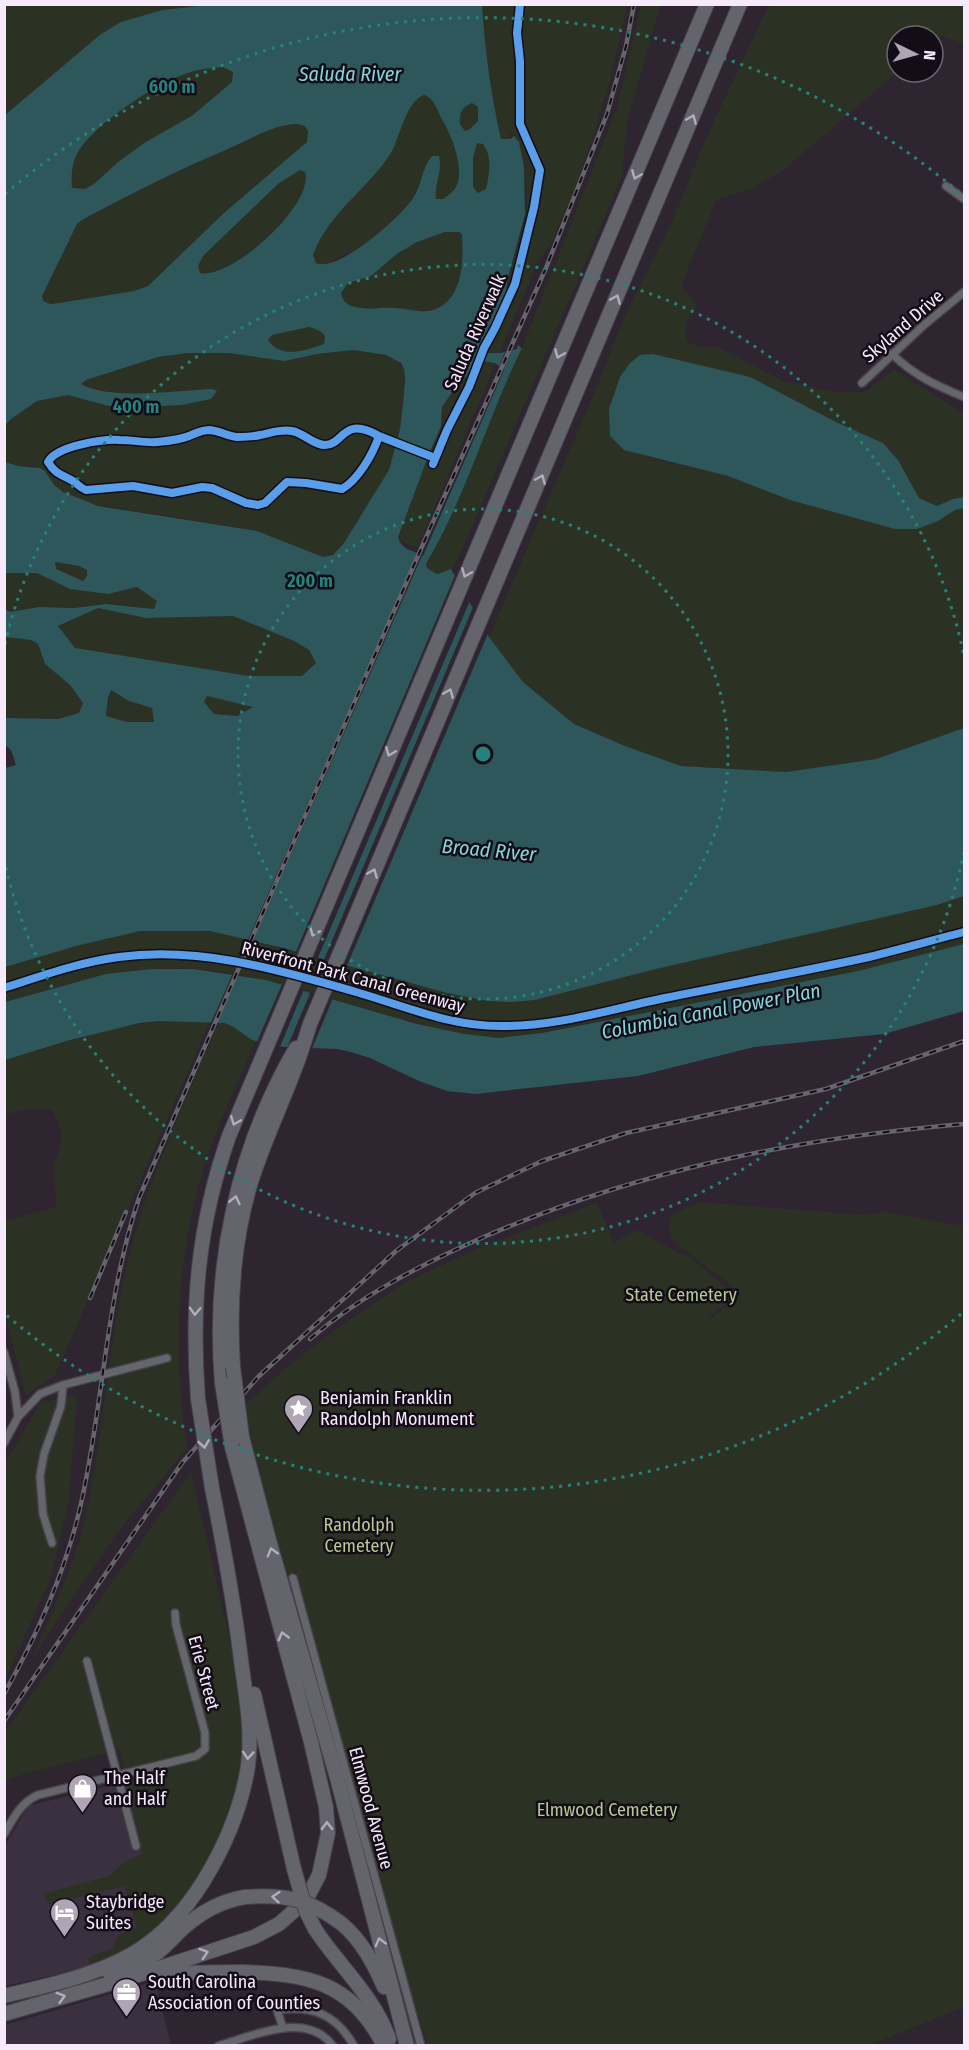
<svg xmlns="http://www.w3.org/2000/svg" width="969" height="2050" font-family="'Fira Sans Condensed',sans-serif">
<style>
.commercial{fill:#3b303f}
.green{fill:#2c3223}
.water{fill:#2d575b;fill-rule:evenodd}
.pier{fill:#2e2531}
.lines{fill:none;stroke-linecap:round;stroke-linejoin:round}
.street-casing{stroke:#49414c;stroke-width:10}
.highway-casing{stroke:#49414c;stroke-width:16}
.street{stroke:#64666b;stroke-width:7}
.highway{stroke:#64646c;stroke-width:14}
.rail-casing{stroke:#67656c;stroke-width:4.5}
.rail{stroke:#140c17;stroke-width:2;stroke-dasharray:7;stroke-linecap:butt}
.highway-bridge-casing{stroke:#49414c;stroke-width:16;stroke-linecap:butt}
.highway-bridge{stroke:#64646c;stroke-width:14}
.cycleway-casing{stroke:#140c17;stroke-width:11}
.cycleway{stroke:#5a9eea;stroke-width:8}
.oneway{stroke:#b4aebb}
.ring{fill:none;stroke:#26827c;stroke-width:3;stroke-dasharray:3 6}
.labels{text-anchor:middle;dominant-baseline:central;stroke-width:5;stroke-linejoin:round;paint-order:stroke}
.street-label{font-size:18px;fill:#f6eafb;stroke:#140c17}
.park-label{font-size:18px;fill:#b5cb91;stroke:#140c17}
.poi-label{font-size:18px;fill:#f6eafb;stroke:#140c17;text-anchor:start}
.water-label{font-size:20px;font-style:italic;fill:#84d7de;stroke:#140c17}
.centre{fill:#26827c;stroke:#140c17;stroke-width:3}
.ring-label{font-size:18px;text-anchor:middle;font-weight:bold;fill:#26827c;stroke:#140c17;stroke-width:5;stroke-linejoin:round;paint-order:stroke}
</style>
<rect width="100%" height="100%" fill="#2e2531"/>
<!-- commercial -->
<path class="commercial" d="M127 1781 142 1854 125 1886 137 1928 118 1936 113 1948 89 1958 90 1967 5 1986V1846L28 1806Z
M155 1981 171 2045 5 2046V2025Z"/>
<!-- green -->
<path class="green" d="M5 5H218L162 10 121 22 101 34 5 115Z
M482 5H627C611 86 587 167 551 243 547 251 540 257 536 265 498 360 457 453 418 547L407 544 358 518C351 532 342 558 323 557L257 531 87 503 57 488 42 469 33 466H18L5 462 4 425 11 419 37 401 68 395 109 406 142 407 181 405 205 389C173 392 109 399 81 384L86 380 158 357 188 353H229L284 361 317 354 354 350 368 351 395 359 404 370 403 404 399 436 439 430 443 417 442 407 477 360 487 334 493 325 501 308 523 226 527 202 525 166 520 143 510 132V139H501C491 95 485 50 482 5Z
M641 5H659V10L627 122 622 176 459 557 451 569 437 574 427 568 426 565C466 497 487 419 522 348L617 108Z
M769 5H964V44L942 36 933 43V36H897V72L786 168 753 188 716 200 681 286 698 306 686 323V341L700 347H718L785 382 835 392H864L894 370 964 413V497L953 499 937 506 919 498 898 460 883 443 836 422 750 377 709 369 620 377 609 409 610 436 650 458 728 476 790 500 873 523 938 521 955 510 964 508V728L876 759 786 772 681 766 625 746 574 724 523 682 489 637 594 394 627 311 675 215 706 138Z
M223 67 233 72 232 82 193 115 144 143 117 163 94 184 85 189 72 188C71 178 72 166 76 156 90 126 159 81 191 72 201 69 212 68 223 67Z
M424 95C436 99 437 112 443 121 452 137 467 173 454 190 451 193 446 197 443 199H436L426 166C413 211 384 236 342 256 333 261 325 267 316 263L313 255C329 214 364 191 388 157 399 140 404 101 424 95Z
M472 103 478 107V121L470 129 465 131 460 124C459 113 462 107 472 103Z
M297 124 305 126 308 130 307 142 225 212 148 286 134 291 59 303 50 304 43 301 42 296 77 224 82 220C130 194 178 170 228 149 251 139 272 125 297 124Z
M477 143H483C493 157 489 174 486 189L478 193 473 187V158Z
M300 170 305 171C315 204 231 280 200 273L197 266 203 256 278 184Z
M445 232H459L462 235C463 258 464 293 440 307 426 316 409 308 394 308 380 307 366 311 352 306 345 304 343 300 341 293L348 283 371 276 398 253 417 242Z
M309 327C316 329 320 330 325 336L324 344C305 350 282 360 268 340L272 335Z
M55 561 79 566 87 571V576L84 581 55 569Z
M6 572 37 573 70 589 108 594 137 587 157 600 155 609 106 604 74 608 39 607 10 612 5 609Z
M98 608 146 618 233 616 294 641 309 650 316 663 302 676H249L75 648 58 627Z
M5 637 31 640 38 644 45 664 70 685 83 703 79 713 57 719 5 718Z
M111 690 129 701 152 708 154 722H127L106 716Z
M207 696 254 707 237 716 213 714 204 702Z
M964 896V944L858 971 514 1038C462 1040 413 1021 364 1008 303 992 241 968 178 968 117 968 62 986 5 1002V967C49 954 94 938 139 931 167 927 200 930 227 934L447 993 488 1001 512 1002 535 1000 656 969 937 905Z
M159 1021H210L55 1375 26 1395 5 1315V1221L56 1207 54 1165 59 1152 62 1134 53 1110 24 1109 5 1115V1060L105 1030Z
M219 1022 232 1026 256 1041C242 1073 227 1105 214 1137 177 1237 171 1344 187 1448L117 1533 30 1662C51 1614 75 1566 86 1514 105 1426 108 1334 132 1246 152 1169 188 1096 219 1022Z
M700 1202 864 1215 883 1212 964 1226V2007L869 2045H428L409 1985 296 1571 285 1577 251 1462 243 1407 288 1366 346 1322 407 1282 472 1251 597 1203 614 1243 636 1230 693 1260 736 1296 709 1317 711 1318 742 1294 673 1241 669 1229 671 1215Z
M77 1395 69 1500 51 1577 5 1680V1464L40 1403Z
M191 1472 232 1649 242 1699 244 1730 242 1765 236 1795 227 1825 190 1893 171 1916 131 1951 90 1967 89 1958 113 1948 117 1936 137 1928 125 1886 49 1904 43 1894 109 1876 123 1863 142 1854 120 1750 24 1774 5 1781V1732Z"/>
<!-- water -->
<path class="water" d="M218 4 482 5C485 50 491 95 501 139H510L514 136 519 142 524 166 525 214 507 282 506 295 482 347 488 353H500L517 349 518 345 522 348C487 419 466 497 426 564L427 568 437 574 451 569 489 637 523 682 574 724 625 746 681 766 786 772 876 759 964 728V896L937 905 656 969 535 1000 512 1002 488 1001 447 993 283 948 210 931H140L76 946 5 967V768L16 765 11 750 5 745V718L58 719 79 713 83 703 70 685 45 664 38 644 31 640 5 637V609L10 612 39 607 74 608 106 604 154 609 157 601 137 587 108 594 70 589 37 573H5V462L18 466 40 468 45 471 54 485 63 492 98 506 257 531 323 557 333 555 344 543 389 470 400 429 403 404 405 380 404 369 401 363 386 355 354 350 317 354 284 361 229 353H188L158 357 86 380 81 384C112 401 177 390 212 389L217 391 211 399 181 405 142 407 109 406 68 395 37 401 11 419 5 425V115L101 34 121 22 162 10ZM223 67 233 72 232 82 193 115 144 143 117 163 94 184 85 189 72 188C71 178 72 165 76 156 90 126 159 81 191 72 201 69 212 68 223 67ZM424 95C436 99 437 112 443 121 452 137 467 173 454 190 451 193 446 197 443 199H436C434 184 443 171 439 156H432C422 167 422 185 413 198 401 217 338 273 316 263L313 255C330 211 367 190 391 153 400 137 406 101 424 95ZM472 103 478 107V121L470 129 465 131 460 124C459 113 462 107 472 103ZM297 124 305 126 308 131 307 142 225 212 148 286 134 291 59 303 50 304 43 301 42 296 77 224 82 220C130 194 178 170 228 149 251 139 272 125 297 124ZM477 143 483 144C493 157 489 174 486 189L478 193 473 187V158ZM300 170 305 172C315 204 231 280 200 273L198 266 203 256 278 184ZM445 232H459L462 235C463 258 464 293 440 307 426 316 409 308 394 308 380 307 366 311 352 306 345 304 343 300 341 293L348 283 371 276 398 253 417 242ZM309 327C316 329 320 330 325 336L324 344C305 350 282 360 268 340L272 335ZM477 360 495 363 504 370 423 556C413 550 401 550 398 537L429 454 441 426 442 407 458 384 468 375 474 362ZM55 562 79 566 87 570V576L83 581 56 569ZM98 608 146 618 233 616 294 641 309 650 316 663 302 676H249L75 648 58 626ZM111 690 129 701 152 708 154 722H127L106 716 108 698ZM207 696 253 707 237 716 214 714 204 702Z
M653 354 750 377 836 422 883 443 898 460 919 498 937 506 953 499 964 497V508L955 510 938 521 917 529H895L790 500 728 476 624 450 610 436 609 409 620 377 630 363 640 355Z
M964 944V1011L884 1034 754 1047 638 1076 475 1094 447 1091 419 1081 370 1058 351 1052 337 1049 284 1047 252 1040 232 1026 224 1023 159 1021 140 1023 70 1040 5 1060V1002L106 974 152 969H194L266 980 417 1024 464 1034 499 1038 542 1033 858 971Z"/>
<!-- pier -->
<path class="pier" d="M514 346 252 943 247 942 419 550 422 552 501 371 498 369 507 348Z
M456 573 471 598 317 960 295 954Z
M474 605 489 631 346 968 323 962Z
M234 971 239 973 216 1025H210Z
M283 982 304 989 279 1049 256 1044Z
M311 991 333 998 311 1051 286 1050Z"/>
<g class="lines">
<defs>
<path id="street" d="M946 186 964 199
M892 354C915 376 935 385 964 397
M862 383 924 325 964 292
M4 1352 15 1392 18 1417
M4 1443 18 1417 40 1394 63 1385 167 1358
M52 1543 43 1514 40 1476 44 1454 61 1406 63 1385
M293 1578 421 2046
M87 1661 136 1846
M4 1834C14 1818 20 1803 38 1795L196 1756 205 1749V1733L176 1625 175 1613
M283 2028 277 2010C312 2005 336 2014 354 2046
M218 2046C252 2036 307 2010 333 2046"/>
<path id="highway" d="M233 1367C229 1305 233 1242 251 1182 263 1144 280 1108 294 1071 300 1056 305 1040 310 1024L740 4
M222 1383C212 1267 237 1149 296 1048
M198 1399C191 1306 198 1224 229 1136L707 4
M242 1437 269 1540 337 1778 407 2046
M254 1694 294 1869
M342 1924C362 1941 374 1964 384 1987
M315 1929C339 1966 374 1996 389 2039
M109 1972C126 1969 143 1963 157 1953 165 1947 173 1938 180 1931 199 1913 220 1901 245 1897
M155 1975C184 1972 213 1972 242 1972 308 1974 352 1982 384 2046
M4 1996C48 1985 95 1976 134 1953 162 1936 186 1909 203 1882 224 1848 240 1811 247 1772 253 1738 247 1702 242 1668 235 1608 224 1548 212 1488
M4 2014 129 1978 254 1937 279 1924 296 1909 307 1898 319 1875 328 1833 326 1807 311 1742 232 1447"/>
</defs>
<!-- street casing -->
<use href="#street" class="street-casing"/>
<!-- highway casing -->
<use href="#highway" class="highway-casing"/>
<!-- street -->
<use href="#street" class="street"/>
<!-- highway -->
<use href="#highway" class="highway"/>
<defs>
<path id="rail" d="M90 1298 126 1212
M310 1339C361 1295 424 1263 486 1236 640 1170 798 1138 964 1124
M4 1694C39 1632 67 1569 82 1499 104 1398 106 1297 139 1198L424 542 546 268 607 114 626 46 634 4
M4 1721 182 1463 259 1376 396 1251 475 1193 542 1161 626 1133 826 1089 964 1041"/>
</defs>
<!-- rail casing -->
<use href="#rail" class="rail-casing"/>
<!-- rail -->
<use href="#rail" class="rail"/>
<defs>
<path id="highway-bridge" d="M233 1367 242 1437
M222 1383 232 1447
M198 1399 212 1488
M294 1869 306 1911 315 1929
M245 1897C286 1894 309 1899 342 1924"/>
</defs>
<!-- highway-bridge casing -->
<use href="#highway-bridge" class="highway-bridge-casing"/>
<!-- highway-bridge -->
<use href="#highway-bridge" class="highway-bridge"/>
<defs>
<path id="cycleway" d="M379 436C342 415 344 445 325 445 313 445 304 433 292 431 280 429 271 433 260 435 252 437 244 437 237 437 227 436 220 431 210 430 201 430 197 433 189 436 180 440 167 441 157 442 145 443 133 440 120 440 103 439 56 446 48 462 56 475 61 474 73 481 78 484 80 488 86 490L133 486 172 493 202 487 212 488 246 503 258 505 265 503 287 482 306 483 342 489C358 480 373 454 379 436L435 458
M433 464 447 430 469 387 484 348 495 328 515 284 534 207 540 170 520 124V61L517 33 520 4
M4 988C41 976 80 962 119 957 200 946 279 970 356 992 404 1006 449 1026 500 1026 556 1027 611 1009 665 998 733 984 801 972 869 957 901 949 933 940 964 932"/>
</defs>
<!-- cycleway casing -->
<use href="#cycleway" class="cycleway-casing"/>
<!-- cycleway -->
<use href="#cycleway" class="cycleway"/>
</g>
<!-- one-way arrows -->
<defs><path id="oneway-chevron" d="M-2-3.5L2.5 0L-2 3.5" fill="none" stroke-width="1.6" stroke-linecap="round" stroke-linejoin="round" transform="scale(1.5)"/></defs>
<g class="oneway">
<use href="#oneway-chevron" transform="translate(692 119) rotate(-67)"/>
<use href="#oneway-chevron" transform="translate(636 175) rotate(112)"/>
<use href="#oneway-chevron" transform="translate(616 299) rotate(-67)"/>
<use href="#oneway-chevron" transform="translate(559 354) rotate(113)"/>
<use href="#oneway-chevron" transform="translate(541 479) rotate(-67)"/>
<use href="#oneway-chevron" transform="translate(466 573) rotate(113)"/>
<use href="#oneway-chevron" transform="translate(449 693) rotate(-67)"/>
<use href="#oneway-chevron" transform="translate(390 752) rotate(113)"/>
<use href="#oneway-chevron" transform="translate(373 873) rotate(-67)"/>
<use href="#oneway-chevron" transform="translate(314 932) rotate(113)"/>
<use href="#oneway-chevron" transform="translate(235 1121) rotate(112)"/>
<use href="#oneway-chevron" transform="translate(235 1200) rotate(-77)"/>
<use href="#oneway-chevron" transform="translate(195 1311) rotate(92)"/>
<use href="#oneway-chevron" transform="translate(204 1444) rotate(81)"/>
<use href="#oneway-chevron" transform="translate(272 1552) rotate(-106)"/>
<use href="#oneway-chevron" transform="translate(283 1636) rotate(-105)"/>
<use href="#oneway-chevron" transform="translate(248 1755) rotate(94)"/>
<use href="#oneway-chevron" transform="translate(327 1826) rotate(-91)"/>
<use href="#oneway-chevron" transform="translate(276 1897) rotate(-175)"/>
<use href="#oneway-chevron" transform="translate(380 1942) rotate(-105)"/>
<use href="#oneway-chevron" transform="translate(204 1953) rotate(-18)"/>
<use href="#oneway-chevron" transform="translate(61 1997) rotate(-16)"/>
</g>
<!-- distance rings -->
<g class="ring">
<circle cx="483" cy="754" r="245"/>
<path d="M964 852A491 491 0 0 1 5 864M5 644A491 491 0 0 1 964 656"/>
<path d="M961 1314A736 736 0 0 1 5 1314M5 194A736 736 0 0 1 961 194"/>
</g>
<!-- icons -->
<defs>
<symbol id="sight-pin" viewBox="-11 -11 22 30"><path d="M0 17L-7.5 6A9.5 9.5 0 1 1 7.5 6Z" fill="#b0a5b4" stroke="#140c17"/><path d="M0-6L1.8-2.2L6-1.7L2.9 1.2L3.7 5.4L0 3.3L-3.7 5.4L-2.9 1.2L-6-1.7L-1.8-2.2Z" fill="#fff"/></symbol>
<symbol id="shop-pin" viewBox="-11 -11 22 30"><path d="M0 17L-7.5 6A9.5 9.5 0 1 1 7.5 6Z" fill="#b0a5b4" stroke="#140c17"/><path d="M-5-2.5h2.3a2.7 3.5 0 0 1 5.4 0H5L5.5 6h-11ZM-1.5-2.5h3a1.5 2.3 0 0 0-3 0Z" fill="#fff"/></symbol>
<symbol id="hotel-pin" viewBox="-11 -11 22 30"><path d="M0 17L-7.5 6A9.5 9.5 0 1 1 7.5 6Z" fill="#b0a5b4" stroke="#140c17"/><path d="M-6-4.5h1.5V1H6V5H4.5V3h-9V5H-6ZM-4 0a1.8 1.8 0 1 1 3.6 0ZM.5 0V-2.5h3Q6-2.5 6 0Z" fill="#fff"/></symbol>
<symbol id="office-pin" viewBox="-11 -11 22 30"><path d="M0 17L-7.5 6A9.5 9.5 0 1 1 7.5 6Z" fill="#b0a5b4" stroke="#140c17"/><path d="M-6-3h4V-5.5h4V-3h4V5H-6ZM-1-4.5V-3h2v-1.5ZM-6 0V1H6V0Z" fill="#fff"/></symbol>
</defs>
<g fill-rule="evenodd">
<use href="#sight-pin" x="282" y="1392" width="33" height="45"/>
<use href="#shop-pin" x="66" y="1772" width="33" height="45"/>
<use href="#hotel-pin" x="48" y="1896" width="33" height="45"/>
<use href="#office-pin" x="110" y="1976" width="33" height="45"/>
</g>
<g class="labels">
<!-- street labels -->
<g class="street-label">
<text transform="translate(903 326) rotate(-41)">Skyland Drive</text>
<text transform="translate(475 332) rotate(-66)">Saluda Riverwalk</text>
<text transform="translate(353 977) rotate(15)">Riverfront Park Canal Greenway</text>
<text transform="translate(204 1673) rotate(75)">Erie Street</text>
<text transform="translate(371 1808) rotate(75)">Elmwood Avenue</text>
</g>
<!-- park labels -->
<g class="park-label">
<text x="681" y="1295">State Cemetery</text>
<text x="359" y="1525">Randolph<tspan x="359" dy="21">Cemetery</tspan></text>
<text x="607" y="1810">Elmwood Cemetery</text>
</g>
<!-- poi labels -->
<g class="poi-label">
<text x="320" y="1398">Benjamin Franklin<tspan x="320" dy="21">Randolph Monument</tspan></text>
<text x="104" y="1778">The Half<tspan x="104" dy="21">and Half</tspan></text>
<text x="86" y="1902">Staybridge<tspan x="86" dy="21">Suites</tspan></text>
<text x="148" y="1982">South Carolina<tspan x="148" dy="21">Association of Counties</tspan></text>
</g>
<!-- water labels -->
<g class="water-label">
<text x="350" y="74">Saluda River</text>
<text transform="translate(489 850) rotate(5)">Broad River</text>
<text transform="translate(711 1011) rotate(-11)">Columbia Canal Power Plan</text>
</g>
</g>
<circle cx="483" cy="754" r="9" class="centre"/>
<g class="ring-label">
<text x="172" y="93">600 m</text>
<text x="136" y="413">400 m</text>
<text x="310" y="587">200 m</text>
</g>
<!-- border -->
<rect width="969" height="2050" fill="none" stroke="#f6eafb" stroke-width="12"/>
<!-- north arrow -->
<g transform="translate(915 54) rotate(95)"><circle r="28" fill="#140c17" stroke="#6e6572" stroke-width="1.5"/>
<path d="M0-4.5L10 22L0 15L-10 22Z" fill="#b0a5b4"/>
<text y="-9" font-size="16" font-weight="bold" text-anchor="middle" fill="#f6eafb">N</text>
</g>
</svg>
